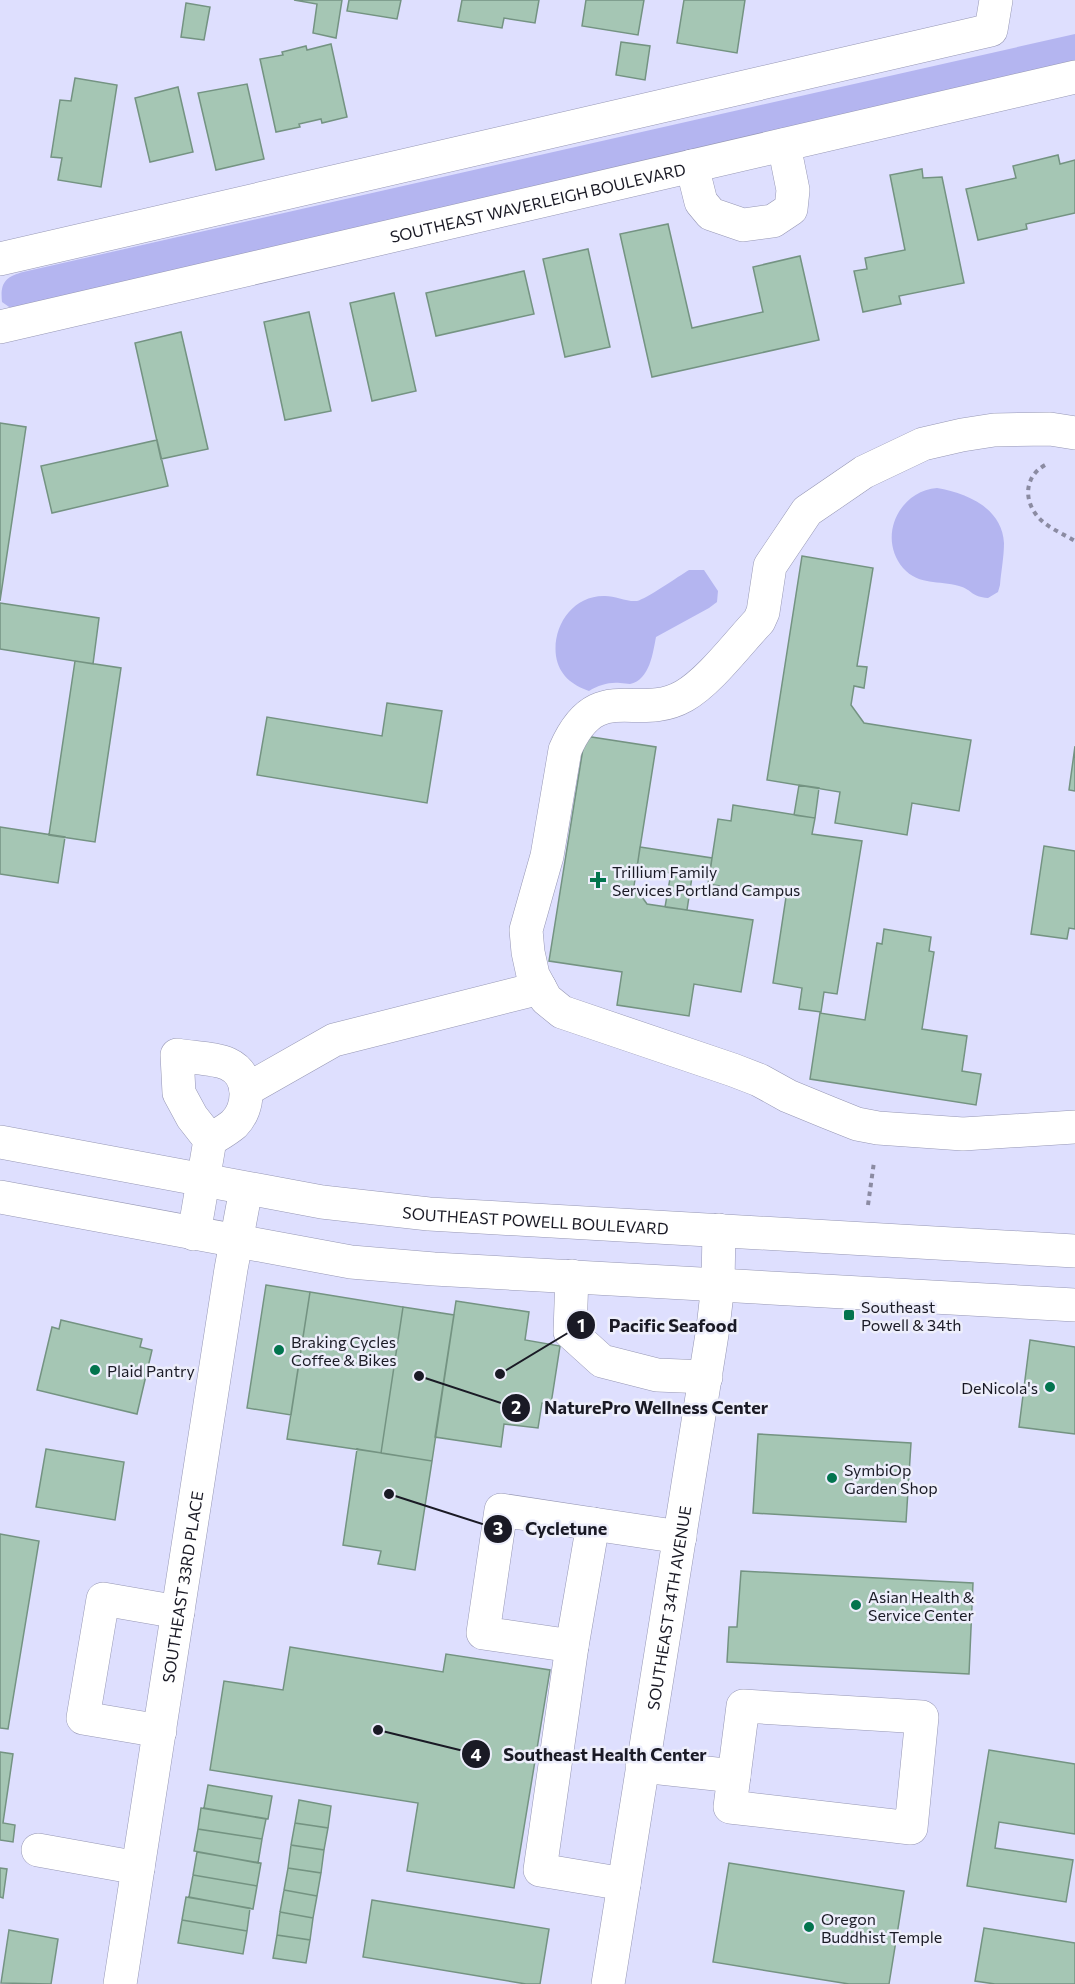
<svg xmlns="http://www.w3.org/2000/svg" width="1075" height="1984" font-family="Commissioner,sans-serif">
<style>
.green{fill:#b4b5f0}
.building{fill:#a5c6b4;stroke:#749382;stroke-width:1.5}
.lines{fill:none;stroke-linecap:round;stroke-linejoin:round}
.minor-casing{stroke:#9697b4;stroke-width:34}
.major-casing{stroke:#9697b4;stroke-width:34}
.path{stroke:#8b8ba2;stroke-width:4;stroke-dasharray:4.5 4.5;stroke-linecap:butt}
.minor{stroke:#fff;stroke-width:33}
.major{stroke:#fff;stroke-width:33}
.poi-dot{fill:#02744e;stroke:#edeefb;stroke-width:2}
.labels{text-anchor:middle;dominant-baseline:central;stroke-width:5;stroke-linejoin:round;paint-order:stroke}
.street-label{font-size:16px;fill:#1a1a25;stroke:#edeefb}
.poi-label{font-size:16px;fill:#1a1a25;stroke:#edeefb;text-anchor:start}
.leader{fill:none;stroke:#1a1a25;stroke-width:2}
.callout-dot{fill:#1a1a25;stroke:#edeefb;stroke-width:2}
.mark-label{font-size:18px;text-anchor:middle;font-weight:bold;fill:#fff}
.callout-label{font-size:18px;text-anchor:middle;font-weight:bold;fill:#1a1a25;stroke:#edeefb;stroke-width:5;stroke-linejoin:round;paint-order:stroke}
</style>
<rect width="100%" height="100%" fill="#dedffe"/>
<!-- green -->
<path class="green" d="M1075 34V68L12 309 2 302C0 283 5 277 23 272Z
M937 488C967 493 1002 508 1004 543 1004 557 1001 572 1000 585L998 592 988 598C971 597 973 590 959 586 939 580 919 586 903 568 877 537 899 491 937 488Z
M689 570H704L718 591 717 602 709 608 656 637C653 652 650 680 630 684 627 684 624 683 620 683 609 682 599 685 589 691 572 685 559 675 556 656 552 626 573 595 605 596 615 596 627 602 637 601 646 599 679 576 689 570Z"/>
<!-- building -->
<path class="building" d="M294 0H342L336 38 313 33 317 4Z
M349 0H401L397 19 347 11Z
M462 0H539L535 23 504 18 502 28 458 21Z
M586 0H644L638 35 582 26Z
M684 0H745L737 53 677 43Z
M186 3 210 7 204 40 181 37Z
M621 42 650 46 645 80 616 75Z
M331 44 347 117 322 123 321 119 299 124 300 127 276 132 260 59 283 55 282 52 306 46 307 50Z
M75 78 117 85 101 187 58 180 62 158 51 157 60 100 71 101Z
M247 84 264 159 216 170 198 93Z
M178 87 193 152 150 162 135 98Z
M1058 155 1060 164 1075 160V213L1026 224 1027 229 978 240 966 189 1016 178 1013 166Z
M922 169 923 178 942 177 964 283 899 296 901 304 863 312 854 271 867 269 865 258 905 250 890 175Z
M668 224 692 328 763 312 753 267 800 256 819 340 652 377 620 234Z
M588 249 610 347 565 357 543 259Z
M524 271 534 314 436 336 426 293Z
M394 293 416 391 372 401 350 303Z
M309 312 331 411 285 420 264 322Z
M181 332 208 449 161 459 135 343Z
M0 423 26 427 0 601Z
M157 440 168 486 52 513 41 466Z
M802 556 873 568 857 666 867 667 864 688 854 686 851 705 864 723 971 740 959 811 912 803 907 835 835 823 840 792 767 780Z
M0 603 99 618 93 664 0 649Z
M75 661 121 668 95 842 49 835Z
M387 703 442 711 427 803 257 775 267 717 382 736Z
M585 736 656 747 634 886 647 904 753 920 741 992 694 984 689 1016 617 1005 622 972 549 961Z
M1075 746V791L1069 790Z
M799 785 819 788 815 818 794 815Z
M733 805 815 818 812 834 862 841 837 994 824 992 821 1012 799 1009 802 988 773 983 786 897 708 884 718 819 731 821Z
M0 827 65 837 58 883 0 874Z
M1044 846 1075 851V929L1069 928 1067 939 1031 934Z
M640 847 712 858 709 880 692 877 687 910 665 907 671 873 637 868Z
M884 929 931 937 929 951 934 952 922 1029 967 1036 962 1071 981 1074 976 1105 810 1079 820 1013 865 1020 877 943 882 944Z
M266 1285 310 1292 291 1415 247 1408Z
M310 1292 403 1307 381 1453 287 1439Z
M456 1301 529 1312 525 1340 560 1346 551 1404 542 1403 538 1428 504 1424 501 1447 435 1437Z
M403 1307 454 1315 432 1461 381 1453Z
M61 1320 142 1339 140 1347 152 1350 137 1414 37 1390 52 1327 59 1329Z
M1030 1340 1075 1347V1434L1019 1427Z
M758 1434 911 1443 906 1522 753 1513Z
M46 1449 124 1462 115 1520 36 1507Z
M357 1449 432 1461 415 1570 378 1564 381 1551 343 1545Z
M0 1534 39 1541 8 1729 0 1728Z
M741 1571 973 1583 969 1674 727 1662 729 1627H737Z
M290 1647 443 1672 446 1654 550 1670 514 1888 407 1871 418 1803 210 1770 224 1681 283 1690Z
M989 1750 1075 1764V1834L999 1822 995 1848 1073 1860 1066 1902 967 1886Z
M0 1752 13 1754 3 1823 15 1825 13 1842 0 1840Z
M208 1785 272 1796 268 1819 204 1808Z
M299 1800 331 1806 328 1828 295 1823Z
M201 1808 266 1819 262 1839 198 1829Z
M295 1823 328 1828 324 1850 291 1845Z
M198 1829 262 1839 258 1863 194 1851Z
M291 1845 324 1850 321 1873 288 1868Z
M197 1852 261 1863 257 1886 193 1875Z
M729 1863 904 1891 889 1984H849L713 1962Z
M0 1868 7 1869 3 1898 0 1897Z
M288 1868 321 1873 317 1896 284 1890Z
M193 1875 257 1886 253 1909 189 1897Z
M284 1890 317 1896 313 1918 280 1912Z
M186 1897 250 1908 247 1931 182 1920Z
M372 1900 549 1929 540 1984H526L363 1957Z
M280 1912 313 1918 310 1940 277 1935Z
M182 1920 247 1931 243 1954 178 1943Z
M984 1928 1075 1943V1984H995L975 1981Z
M9 1930 58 1939 51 1984 1 1983Z
M277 1935 310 1940 306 1963 273 1958Z"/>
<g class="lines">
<defs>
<g id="minor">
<path d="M692 166 701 202 711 214 743 225 773 221 791 209 793 190 784 145"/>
<path d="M0 259 991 30 996 0"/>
<path id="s1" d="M0 327 1075 77"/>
<path d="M1075 433 1050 429 994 430 962 435 923 444 864 472 807 511 770 566 763 612 759 621C738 643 710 681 684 696 636 723 597 676 565 750L547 856 526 930 528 952 533 975 546 999 562 1012 733 1070 759 1080 788 1096 827 1112 857 1124 878 1128 963 1134 1075 1127"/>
<path d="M246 1090 334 1040 540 988"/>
<path d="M194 1234 210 1140C218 1135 227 1130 234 1124 250 1108 252 1075 228 1064 216 1058 191 1058 177 1055L179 1093 192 1117 210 1140"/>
<path d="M572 1276 570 1332 602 1361 657 1375 706 1377"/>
<path d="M501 1510 593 1524 572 1646 483 1633Z"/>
<path d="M593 1524 680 1537"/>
<path d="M572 1646 540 1870 624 1884"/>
<path d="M743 1706 922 1717 911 1828 730 1807Z"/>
<path d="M160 1731 83 1718 103 1599 178 1612"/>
<path d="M642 1766 734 1776"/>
<path d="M38 1850 138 1868"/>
<path id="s2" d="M120 1984 231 1269 246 1189"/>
<path id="s3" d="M608 1984 713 1328 718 1284 719 1230"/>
</g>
<g id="major">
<path id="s4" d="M0 1142 322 1202 429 1214 1075 1251"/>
<path d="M0 1197 351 1262 434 1269 1075 1305"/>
</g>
</defs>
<!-- minor casing -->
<use href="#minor" class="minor-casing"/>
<!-- major casing -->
<use href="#major" class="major-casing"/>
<!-- path -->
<path class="path" d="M1045 465C1022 478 1024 505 1042 521 1051 529 1065 535 1075 541
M868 1205 874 1162"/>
<!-- minor -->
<use href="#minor" class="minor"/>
<!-- major -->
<use href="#major" class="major"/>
</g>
<!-- markers -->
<g class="poi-dot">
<path d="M595 871h6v6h6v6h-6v6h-6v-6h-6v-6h6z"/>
<rect x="843" y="1309" width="12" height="12" rx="3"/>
<circle cx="279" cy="1350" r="6"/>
<circle cx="95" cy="1370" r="6"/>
<circle cx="1050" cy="1387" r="6"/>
<circle cx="832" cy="1478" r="6"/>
<circle cx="856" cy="1605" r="6"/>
<circle cx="809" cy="1927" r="6"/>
</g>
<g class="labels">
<!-- street labels -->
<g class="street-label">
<text stroke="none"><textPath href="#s1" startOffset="552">SOUTHEAST WAVERLEIGH BOULEVARD</textPath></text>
<text stroke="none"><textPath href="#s4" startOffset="542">SOUTHEAST POWELL BOULEVARD</textPath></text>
<text stroke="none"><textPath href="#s2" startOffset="402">SOUTHEAST 33RD PLACE</textPath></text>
<text stroke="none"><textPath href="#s3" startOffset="381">SOUTHEAST 34TH AVENUE</textPath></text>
</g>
<!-- poi labels -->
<g class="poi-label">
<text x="612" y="871">Trillium Family<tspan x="612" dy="18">Services Portland Campus</tspan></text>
<text x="861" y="1306">Southeast<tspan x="861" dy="18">Powell &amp; 34th</tspan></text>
<text x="291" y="1341">Braking Cycles<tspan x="291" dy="18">Coffee &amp; Bikes</tspan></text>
<text x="107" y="1370">Plaid Pantry</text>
<text x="1038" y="1387" text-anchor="end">DeNicola's</text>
<text x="844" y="1469">SymbiOp<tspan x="844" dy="18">Garden Shop</tspan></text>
<text x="868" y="1596">Asian Health &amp;<tspan x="868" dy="18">Service Center</tspan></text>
<text x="821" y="1918">Oregon<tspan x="821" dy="18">Buddhist Temple</tspan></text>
</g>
</g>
<!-- callouts -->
<path class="leader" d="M500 1374L581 1325M419 1376L516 1408M389 1494L498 1529M378 1730L476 1754"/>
<g class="callout-dot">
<circle cx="500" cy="1374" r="6"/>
<circle cx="419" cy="1376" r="6"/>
<circle cx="389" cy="1494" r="6"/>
<circle cx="378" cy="1730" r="6"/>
<circle cx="581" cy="1325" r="15"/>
<circle cx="516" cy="1408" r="15"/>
<circle cx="498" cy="1529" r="15"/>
<circle cx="476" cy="1754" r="15"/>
</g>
<g class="mark-label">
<text x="581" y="1332">1</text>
<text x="516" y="1414">2</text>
<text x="498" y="1535">3</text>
<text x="476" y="1761">4</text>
</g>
<g class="callout-label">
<text x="673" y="1332">Pacific Seafood</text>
<text x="656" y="1414">NaturePro Wellness Center</text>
<text x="566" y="1535">Cycletune</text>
<text x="605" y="1761">Southeast Health Center</text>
</g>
</svg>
